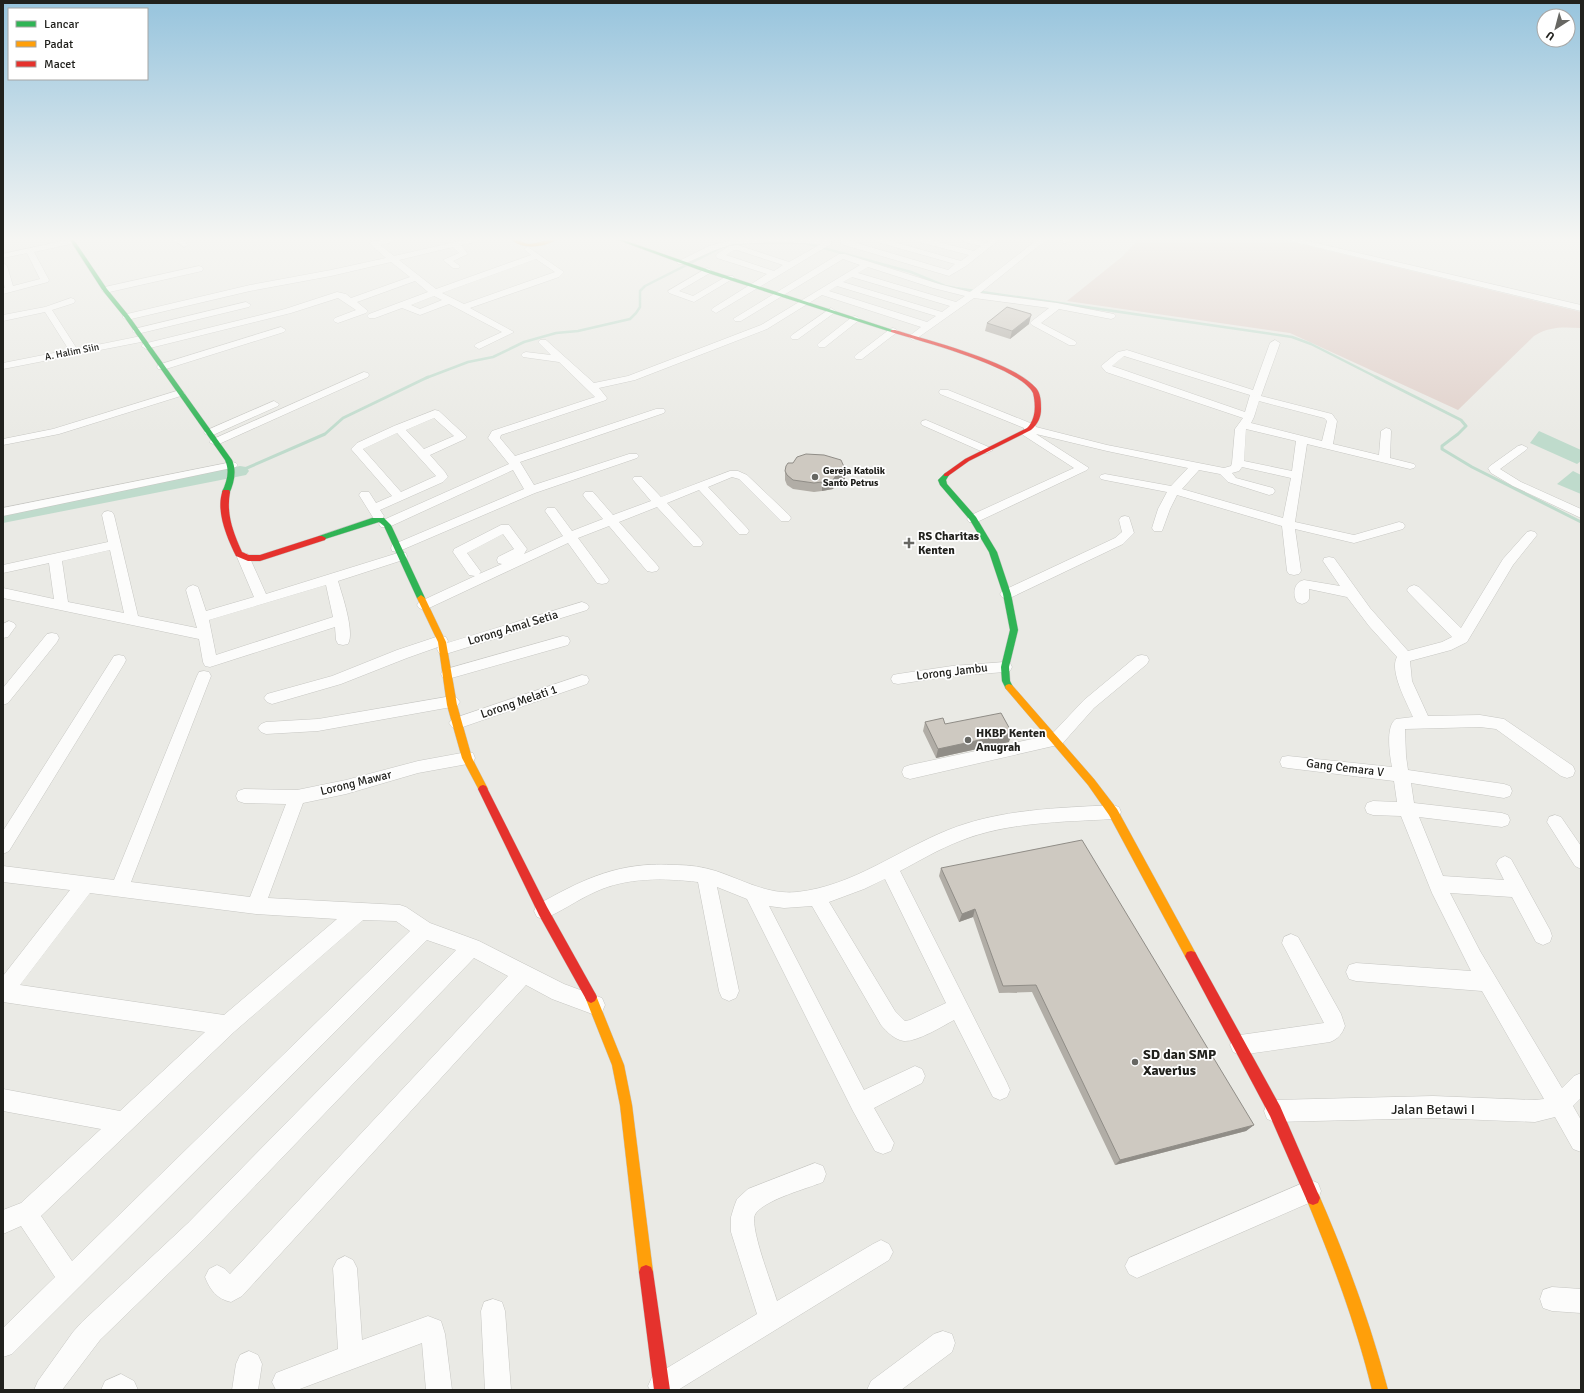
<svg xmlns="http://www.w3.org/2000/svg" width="1584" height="1393" font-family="Signika,sans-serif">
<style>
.green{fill:#e0d0ca}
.water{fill:#bfdbcc}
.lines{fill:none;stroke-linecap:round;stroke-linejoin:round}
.stream-far1{stroke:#bfdbcc;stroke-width:2.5}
.stream{stroke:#bfdbcc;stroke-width:3}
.river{fill:#bfdbcc;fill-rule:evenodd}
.street-casing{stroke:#c7c7c3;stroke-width:1}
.fast-casing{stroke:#c7c7c3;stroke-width:1}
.slow-casing{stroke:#c7c7c3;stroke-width:1}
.jam-casing{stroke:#c7c7c3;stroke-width:1}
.street{fill:#fcfcfb;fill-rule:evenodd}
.fast{fill:#30b455;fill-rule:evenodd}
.slow{fill:#ff9f0a;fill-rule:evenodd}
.jam{fill:#e5322d;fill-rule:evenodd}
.wall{fill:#b1ada6}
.shaded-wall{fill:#908d87}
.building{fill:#cec9c1;stroke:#908d87}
.poi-dot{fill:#676763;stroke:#fff;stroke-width:1.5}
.labels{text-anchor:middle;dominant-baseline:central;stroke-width:3.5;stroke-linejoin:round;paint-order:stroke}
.far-street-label{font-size:10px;fill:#21211d;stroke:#fff}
.far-poi-label{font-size:10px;font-weight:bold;fill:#21211d;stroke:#fff;text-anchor:start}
.poi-label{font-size:12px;font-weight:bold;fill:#21211d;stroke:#fff;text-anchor:start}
.street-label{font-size:12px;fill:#21211d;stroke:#fff}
.near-poi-label{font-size:14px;font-weight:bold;fill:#21211d;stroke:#fff;text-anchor:start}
.near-street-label{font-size:14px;fill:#21211d;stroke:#fff}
</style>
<rect width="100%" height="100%" fill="#eaeae5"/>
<!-- green -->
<path class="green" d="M1138 240H1284L1581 312V328C1564 327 1549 326 1534 336L1458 410 1290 333 1067 301 1123 256Z"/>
<!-- water -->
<path class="water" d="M1539 431 1581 450V461L1577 464 1530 443Z
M1573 471 1581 475V494L1557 484Z"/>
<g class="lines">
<!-- stream-far1 -->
<path class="stream-far1" d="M426 378 468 362 493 357 524 342 556 333 578 331 630 319 636 313 640 307V291L645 286 722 247 747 243H805L911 272 945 286 955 288 1292 337 1311 344 1378 378"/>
<!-- stream -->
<path class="stream" d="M1376 377 1461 420 1466 426 1458 434 1442 446V449L1472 467 1581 522
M240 471 325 434 343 418 428 377"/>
<!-- river -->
<path class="river" d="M240 466 246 467 249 471 246 475 3 523V511Z"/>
<defs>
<path id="street" d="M67 240H75L76 241 75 243 34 252 49 280 48 282 3 294V288H5L3 280V263L7 266 13 286 40 279 27 253 3 258V254Z
M174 240H182L188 245 184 247Z
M382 240H394L393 242 380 245 394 256 464 240H477L476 242 461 245 468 254 453 261 460 266 459 268H453L443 260 459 253 453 247 399 260 436 289 531 255 524 249 528 247 564 272 559 277 470 308 514 332 479 349 474 346 476 344 502 332 449 304 420 315 402 308 375 318H369L367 316 369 314 428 292 415 281 357 302 368 311 366 313 338 323 335 322 333 320 335 318 356 310 338 298 291 313 146 349 141 346 143 344 285 309 337 292 346 294 351 298 410 277 391 262 331 276 250 291 127 320 122 317 127 314 250 285 331 270 386 258 370 244 371 242ZM536 259 555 272 464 304 442 293ZM434 296 442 300 420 309 411 305Z
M732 240H831V244L716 313 711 310 713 308 767 274 717 258 716 256 717 254 729 246 738 245 789 262 821 244 779 242 733 244 715 250 684 264H678L677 262 709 246ZM734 250H737L783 265 774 271 726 255Z
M841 240H847L948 270 955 264 877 242 876 240H887L961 261 969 255 919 242 918 240H930L974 251 981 246 964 242 963 240H974L986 243 990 240H999L966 266 949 276 841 244Z
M1037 240H1046L980 293 1057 303 1114 314 1116 316 1114 318 1111 319 1059 309 1041 323 1075 341 1077 343 1075 345H1069L1032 325 1030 323 1032 321 1049 308 974 298 916 339 913 340 908 337 921 327 822 295 767 329 635 380 599 388 607 398 606 400 501 435 500 438 515 456 656 409H664L665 411 664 413 520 462 534 485 629 454H637L639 456 637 458 535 493 397 552 392 551 391 548 392 545 524 489 513 470 389 527H381L379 524 381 521 509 464 488 438 492 431 595 397 559 362 523 357 521 355 523 353 526 352 551 355 538 342 540 340H546L594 383 628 376 761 325 860 265 843 259 741 321H735L733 319 839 254H845L939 284 970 292ZM868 267 933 288 965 296 956 302 858 273ZM852 277 950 306 942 312 843 282ZM837 286 936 316 927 322 829 291Z
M1063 240H1071L1066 243H1063Z
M1291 240H1303L1581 305V311L1295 242Z
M199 266 202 267 203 269 202 271 105 293 101 290 105 287Z
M707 268 710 269 711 271 710 273 679 291 693 296 727 276H733L734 278 694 302 669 293 668 291Z
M71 298 74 299 75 301 74 303 52 310 77 349 141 336 146 339 141 342 3 369V363L69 350 45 312 3 321V315L45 307Z
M246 302 251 305 249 307 137 334 132 331 134 329Z
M831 308 836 311 834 313 798 339H792L790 337 792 335Z
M855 316 858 317 860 319 858 321 825 347H819L817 345 819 343 852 317Z
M281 327 286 330 284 332 166 369H158L157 367 158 365Z
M893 328 896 329 898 331 896 333 862 359H856L854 357 856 355 890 329Z
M1275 340 1280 343 1261 396 1332 414 1337 421 1333 444 1379 455 1381 431 1386 428 1390 429 1391 431 1390 458 1414 464 1416 466 1414 468 1410 469 1307 444 1295 522 1354 535 1399 522 1403 523 1405 526 1403 529 1354 543 1295 529 1301 571 1299 574 1294 575 1289 574 1287 571 1282 526 1177 495 1170 509 1162 531H1154L1152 528 1158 509 1167 492 1105 480 1101 479 1099 477 1101 475 1105 474 1171 486 1188 468 1107 451 1036 434 1089 468 1087 470 977 522H969L967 519 969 516 1074 468 1023 435 1022 433 1024 430V428L940 394 939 392 940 390H948L1035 425 1036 427 1107 445 1224 468 1231 466 1232 463 1235 429 1243 418 1106 372 1101 366 1118 352 1127 350 1253 390 1270 343ZM1124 356 1250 395 1245 412 1112 366ZM1259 401 1324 418 1327 421 1322 441 1251 423 1254 417ZM1246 429 1296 441 1292 471 1244 461ZM1242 467 1291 478 1283 518 1182 489 1199 470 1220 474 1228 482 1269 495 1273 494 1275 491 1273 488 1236 478 1232 473 1239 471Z
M364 372 368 373 369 375 368 377 219 444 215 445 209 442 211 440Z
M180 390 185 393 184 395 59 434 3 445V439L53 429Z
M274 401 279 404 278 406 213 435 209 436 204 433 205 431Z
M435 410 439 411 467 437 465 439 430 455 445 472 448 477 443 482 380 510 384 516 382 519H374L359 495 361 492H369L376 503 392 496 351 449 357 443 394 426ZM434 418 454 436 424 449 406 430ZM397 433 436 476 401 492 363 449Z
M926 420 991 448 993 450 987 453 983 452 922 425 921 423 922 421Z
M1522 445 1528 448 1526 450 1500 469 1521 482 1581 509V518L1513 486 1491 473 1488 468 1490 466 1518 446Z
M232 462 236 463 238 465 236 467 3 516V508Z
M730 471H738L747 475 789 515 791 518 789 521H781L739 479 732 477 708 487 747 528 749 531 747 534H739L699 490 667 503 701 540 703 543 701 546H693L657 507 619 522 657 565 659 568 657 571 652 572 647 571 609 526 578 538 607 577 609 580 607 583 602 584 597 583 568 543 429 608 424 610 419 608 417 605 419 602 475 576 469 575 453 552 454 549 501 525H509L527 549 524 554 563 536 545 511 547 508H555L572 531 603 519 585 498 583 495 585 492H593L613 515 651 501 634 481 632 479 634 477H642L661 497ZM503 534 514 549 498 557 497 560 498 563 502 564 479 574 481 572 467 553Z
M108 511 112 512 114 515 138 616 197 628 186 590 188 587 193 585 198 587 206 611 254 597 237 557 238 554 243 553 248 554 266 594 401 552 406 553 407 556 406 559 338 581C342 595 355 632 348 644L343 645 338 644 336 640 335 627 210 667 205 666 203 662 199 639 3 598V588L54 599 49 563 3 573V565L108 542 102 515 104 512ZM110 550 124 613 68 602 62 561ZM326 585 333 617 216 655 209 620Z
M1125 516 1129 517 1134 533 1123 544 1012 597 1007 599 1002 597 1000 594 1002 591 1115 538 1122 532 1119 520 1121 517Z
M1531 531 1535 532 1537 535 1513 565 1467 642 1451 650 1410 661 1412 681 1428 716 1480 715 1504 719 1573 766 1575 771 1573 776 1567 778 1561 776 1496 729 1480 727 1405 729 1406 756 1408 770 1504 784 1510 786 1512 791 1510 796 1504 798 1411 783 1414 803 1502 813 1508 815 1510 820 1508 825 1502 827 1419 817 1443 876 1504 880 1496 864 1499 859 1505 856 1511 859 1550 930 1552 936 1550 942 1543 945 1536 942 1512 897 1450 893 1480 951 1562 1088 1574 1076 1581 1073V1098L1573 1106 1581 1120V1152L1573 1149 1555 1117 1535 1122 1433 1118 1275 1122 1267 1119 1264 1111 1267 1103 1275 1100 1433 1096 1535 1100 1544 1099 1482 991 1356 981 1349 979 1346 972 1349 965 1356 963 1471 971 1432 893 1401 816 1373 815 1367 813 1365 808 1367 803 1373 801 1397 802 1394 781 1288 768 1282 767 1280 762 1282 757 1288 756 1392 767C1390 756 1385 726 1396 719L1413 717C1407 703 1389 671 1397 657L1369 626 1347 597 1309 589V599L1307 602 1302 604 1297 602C1292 594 1294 582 1304 580L1340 586 1323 561 1324 558 1329 557 1334 558 1370 608 1408 651 1442 642 1452 637 1409 593 1407 590 1409 587 1414 585 1419 587 1461 628 1503 559 1527 532Z
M582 602 587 604 589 607 587 610 449 653 444 654 439 653 437 649 438 647 407 658 341 684 272 704 267 702 264 698 267 694 332 676 397 650 436 637 441 636 446 637 448 641 447 643Z
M9 621 14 623 16 626 8 637 3 638V624Z
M52 633 57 634 59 638 57 642 8 703 3 705V688L47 634Z
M563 636 568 637 570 641 568 645 448 679 443 678 441 674 443 670Z
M119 655 124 656 126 660 124 664 9 851 3 854V831L114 656Z
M1142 655 1147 656 1149 660 1147 664 1094 708 1062 744 910 779 904 777 902 772 904 767 910 765 1051 735 1084 700 1137 656Z
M1005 662 1010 663 1012 667 1010 671 1005 672 952 676 898 684 893 683 891 679 893 675 898 674 952 666Z
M204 671 209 672 211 676 131 882 250 897 286 804 244 803 238 801 236 796 238 791 244 789 297 790 346 780 418 761 467 752 473 753 475 758 473 763 418 773 346 794 303 803 268 898 400 905 406 907 430 923 479 941 564 984 602 998 605 1005 602 1012 595 1015 552 999 526 985 242 1296 231 1302C217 1299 210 1290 205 1277L209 1269 217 1265 225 1269 230 1274 508 976 474 958 204 1239 100 1340 62 1390H34L38 1381 73 1332 82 1322 188 1223 456 950 427 940 12 1354 3 1357V1328L55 1277 21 1226 3 1234V1210L21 1203 101 1129 3 1111V1089L120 1111 205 1032 3 1002V976L70 890 3 882V866L114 880 197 676 199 672ZM90 893 256 914 337 919 224 1015 20 985ZM363 920 396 921 410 931 72 1261 41 1216 234 1032Z
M582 675 587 676 589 680 587 684 457 729 452 727 449 723 452 719Z
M452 696 457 698 460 702 457 706 318 731 266 734 261 732 258 728 261 724 266 722 318 719Z
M1113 805 1119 807 1121 812 1119 817 1113 819C1062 822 1007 822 960 841 939 849 919 861 900 871L1007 1083 1010 1090 1007 1097 1000 1100 993 1097 954 1020C943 1026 917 1042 904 1041 895 1040 887 1032 881 1025L812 906 784 908 769 906 864 1090 915 1066 922 1069 925 1076 922 1083 874 1108 894 1143 891 1151 883 1154 875 1151 853 1111 747 899 717 887 739 991 736 998 729 1001 722 998 719 991 698 882C664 878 627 877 595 892 577 900 561 912 543 919L537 917 534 911 537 905C585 878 620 861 677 865 690 865 703 867 716 871 743 880 768 895 797 892 853 886 898 850 948 830 1000 809 1058 808 1113 805ZM885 879 946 1003 910 1020 905 1021 895 1011 829 902 864 889Z
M1555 815 1561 817 1581 846V869L1575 866 1547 822 1549 817Z
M1291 934 1298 937 1341 1014 1345 1026C1342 1034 1338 1039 1330 1042L1240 1055 1233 1052 1230 1045 1233 1038 1240 1035 1324 1023 1282 943 1284 937Z
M815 1163 823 1166 826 1174 823 1182C806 1189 767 1199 756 1213 747 1222 773 1287 777 1301L873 1244 881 1240 889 1244 893 1252 889 1260 678 1390H650L648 1386 652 1377 757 1314 731 1232V1217L734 1207 737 1199 748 1189Z
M1310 1180 1318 1183 1321 1191 1318 1199 1137 1278 1129 1274 1125 1266 1129 1258Z
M345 1256 353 1260 357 1268 362 1340 428 1316 441 1321 445 1334 452 1390H426L422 1343 297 1390H276L272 1382 276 1373 338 1349 333 1268 337 1260Z
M1552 1287 1581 1289V1313L1552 1311 1543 1308 1540 1299 1543 1290Z
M493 1299 502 1302 505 1311 511 1390H485L481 1311 484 1302Z
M943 1331 952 1334 955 1343 952 1352 901 1390H867L871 1381 934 1334Z
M249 1351 258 1355 262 1364 258 1390H232L236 1364 240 1355Z
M121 1374 134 1381 138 1390H101L105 1381Z"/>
<path id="fast" d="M70 240H74L107 289 129 316 232 460C237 471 234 483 229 494H223L222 492C227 481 230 471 225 460L125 318 103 291Z
M618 240H623L709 270 896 331 891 332 705 272Z
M946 473 949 475 946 480 947 484 976 517 997 552 1011 594 1018 630 1009 667 1010 681 1013 687 1009 690 1006 689 1002 681 1001 667 1010 630 1003 594 989 552 970 520 940 485 938 480 944 474Z
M372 518H384L391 525 425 598 424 600 421 601 417 598 384 526 379 522 322 540 318 538 319 536Z"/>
<path id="slow" d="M512 240C518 239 523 244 530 244 539 243 548 239 556 240 544 247 523 250 512 240Z
M421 595 425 598 446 642 457 705 472 758 488 789 486 792 483 793 480 792 462 758 447 705 438 642 417 598Z
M1009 684 1012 685 1094 779 1117 809 1195 952 1197 956 1195 960 1191 961 1187 960 1109 815 1088 785 1006 689 1005 687 1006 685Z
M591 991 595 993 624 1065 632 1105 653 1272 651 1277 646 1279 641 1277 639 1272 620 1105 612 1065 585 997 587 993Z
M1313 1191 1318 1193C1346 1257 1370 1322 1388 1390H1372C1356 1324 1332 1261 1306 1198L1308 1193Z"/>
<path id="jam" d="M891 330H895C930 341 1014 362 1036 388 1041 394 1041 402 1041 409 1041 417 1038 424 1031 430L969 461 948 476H944V474L965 459 1027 428C1036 419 1036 405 1033 393 1020 367 920 341 891 332Z
M223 490H229L230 492C226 514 233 532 242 552L249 555H260L319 536H322L326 538 325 540 260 561H248L236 556C227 538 215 510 223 490Z
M483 785 486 786 547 907 595 993 597 997 595 1001 591 1003 587 1001 539 915 478 789 480 786Z
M1191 951 1195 952 1280 1106 1320 1198 1318 1203 1313 1205 1308 1203 1270 1116 1187 960 1185 956 1187 952Z
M646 1265 651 1267 653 1272 670 1390H654L639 1272 641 1267Z"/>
</defs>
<!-- street casing -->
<use href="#street" class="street-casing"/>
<!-- fast casing -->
<use href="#fast" class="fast-casing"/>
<!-- slow casing -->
<use href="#slow" class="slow-casing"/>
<!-- jam casing -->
<use href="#jam" class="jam-casing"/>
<!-- street -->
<use href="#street" class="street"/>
<!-- fast -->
<use href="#fast" class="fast"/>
<!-- slow -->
<use href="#slow" class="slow"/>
<!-- jam -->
<use href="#jam" class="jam"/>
</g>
<!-- wall -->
<path class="wall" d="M987 323 1029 324 1010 339 985 331Z
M793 463 845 469V479L836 484 833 489 822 491 814 492 793 489 787 485 785 480V471Z
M925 722 945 724 1009 742 936 758 923 731Z
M941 868 1254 1125 1246 1131 1115 1165 1032 992 999 993 973 917 959 922 939 876Z"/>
<!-- shaded-wall -->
<path class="shaded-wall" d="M1031 316 1029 324 1010 339 1012 331Z
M845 469V479L836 484 833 489 822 491V482Z
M1012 733 1009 742 936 758 938 749Z
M975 909 973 917 959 922 962 914Z
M1254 1125 1246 1131 1115 1165 1120 1160Z"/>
<!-- building -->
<path class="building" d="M1007 307 1031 314V316L1012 331 987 323Z
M806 454 824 455 841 460 845 469 837 474 833 480 822 482 814 483 793 480 787 475 785 471 786 466 788 463H793L797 457Z
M1001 713 1012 733 938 749 925 722 943 718 945 724Z
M1082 840 1254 1125 1120 1160 1036 985 1003 986 975 909 962 914 941 868Z"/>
<!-- sky -->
<linearGradient id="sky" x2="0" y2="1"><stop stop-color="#97c4dd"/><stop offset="0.55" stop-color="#f6f6f3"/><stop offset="1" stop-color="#f6f6f3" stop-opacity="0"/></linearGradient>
<rect width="1584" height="435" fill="url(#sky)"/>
<!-- markers -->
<g class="poi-dot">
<circle cx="815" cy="477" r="4"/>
<path d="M907 537h4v4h4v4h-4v4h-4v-4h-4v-4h4z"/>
<circle cx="968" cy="740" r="4"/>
<circle cx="1135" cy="1062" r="4"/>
</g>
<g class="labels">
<!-- far-street labels -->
<g class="far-street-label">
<text transform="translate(72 352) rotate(-11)">A. Halim Siin</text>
</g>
<!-- far-poi labels -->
<g class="far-poi-label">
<text x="823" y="471">Gereja Katolik<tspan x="823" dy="12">Santo Petrus</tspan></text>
</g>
<!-- poi labels -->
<g class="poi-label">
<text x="918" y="536">RS Charitas<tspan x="918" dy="14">Kenten</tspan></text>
<text x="976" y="733">HKBP Kenten<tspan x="976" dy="14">Anugrah</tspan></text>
</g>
<!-- street labels -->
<g class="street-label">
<text transform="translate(513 628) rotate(-17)">Lorong Amal Setia</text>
<text transform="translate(952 672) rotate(-7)">Lorong Jambu</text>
<text transform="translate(519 702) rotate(-19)">Lorong Melati 1</text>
<text transform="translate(1345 768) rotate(7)">Gang Cemara V</text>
<text transform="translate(356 783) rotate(-14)">Lorong Mawar</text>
</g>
<!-- near-poi labels -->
<g class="near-poi-label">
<text x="1143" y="1054">SD dan SMP<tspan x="1143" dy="16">Xaverius</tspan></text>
</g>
<!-- near-street labels -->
<g class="near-street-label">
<text x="1433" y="1109">Jalan Betawi I</text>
</g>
</g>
<!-- border -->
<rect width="1584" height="1393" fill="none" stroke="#21211d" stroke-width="8"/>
<!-- legend -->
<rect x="8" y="8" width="140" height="72" fill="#ffffff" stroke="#a6a6a5"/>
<rect x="16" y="21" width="20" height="6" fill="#30b455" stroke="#a6a6a5"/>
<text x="44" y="28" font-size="12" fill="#21211d">Lancar</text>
<rect x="16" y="41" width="20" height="6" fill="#ff9f0a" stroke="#a6a6a5"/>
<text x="44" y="48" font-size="12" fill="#21211d">Padat</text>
<rect x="16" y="61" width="20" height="6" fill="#e5322d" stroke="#a6a6a5"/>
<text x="44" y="68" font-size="12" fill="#21211d">Macet</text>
<!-- north arrow -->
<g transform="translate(1556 28) rotate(216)"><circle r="19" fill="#ffffff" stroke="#a6a6a5"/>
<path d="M0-3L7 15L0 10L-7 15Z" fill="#676763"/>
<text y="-6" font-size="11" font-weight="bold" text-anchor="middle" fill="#21211d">U</text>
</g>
</svg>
